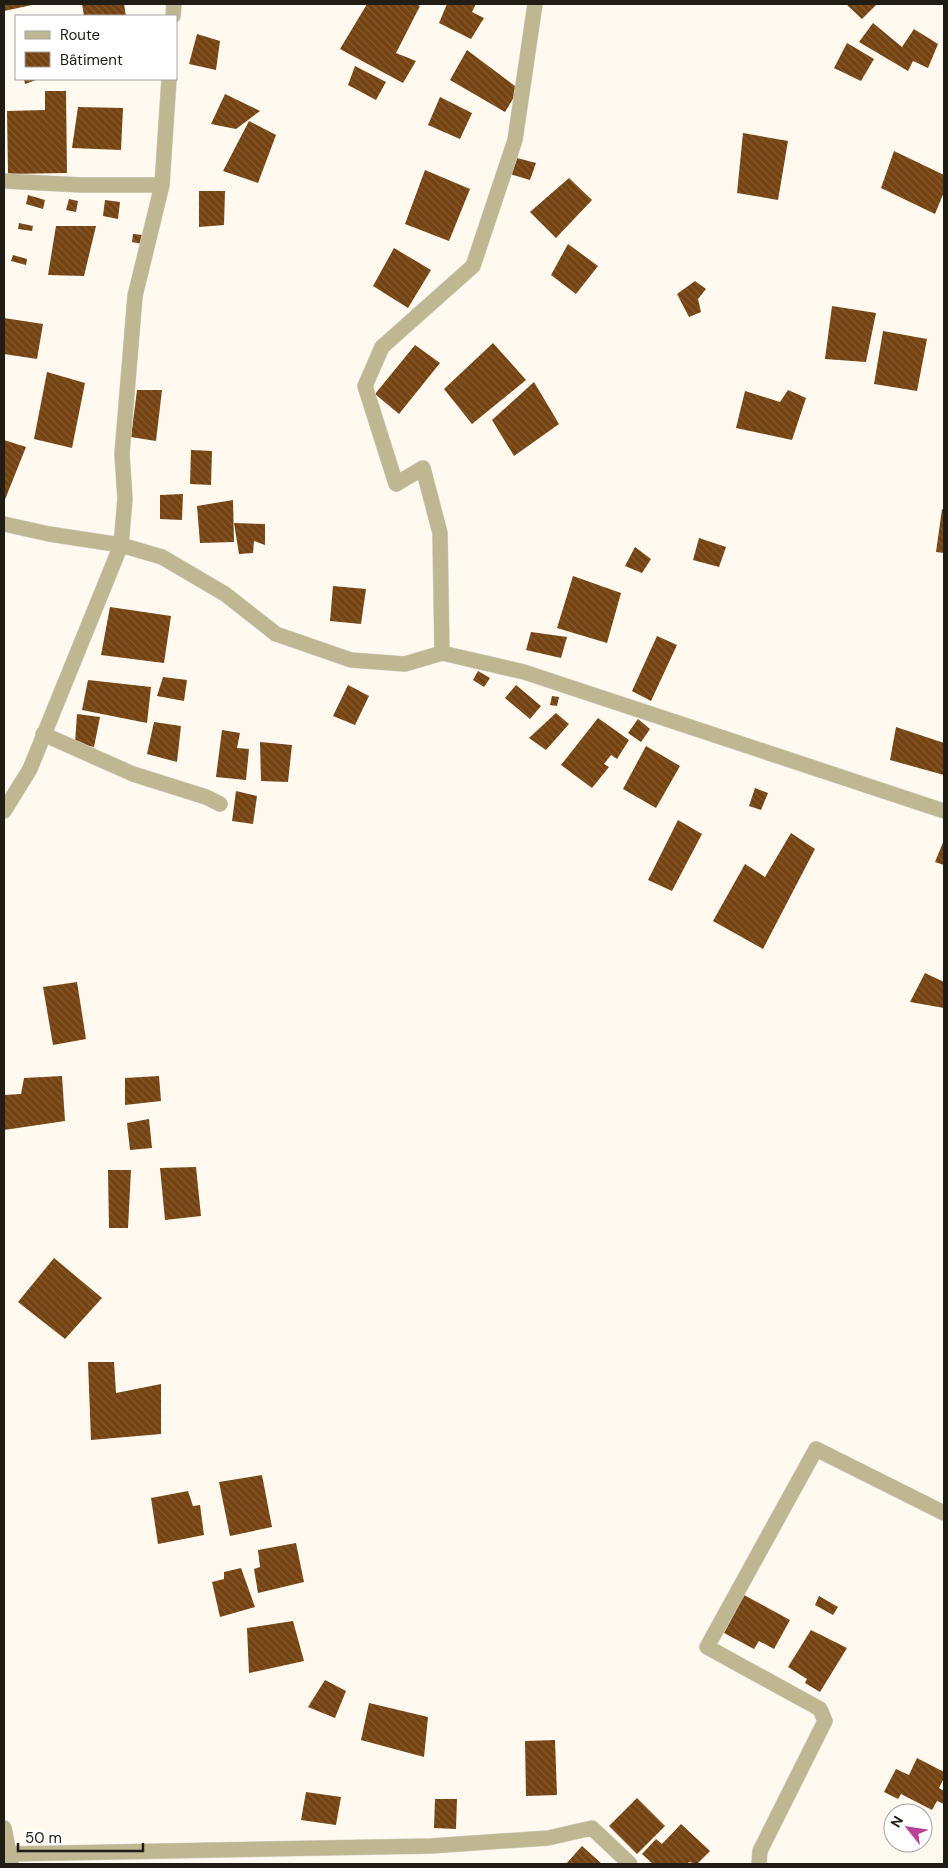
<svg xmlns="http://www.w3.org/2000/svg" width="948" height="1868" font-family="'DM Sans',sans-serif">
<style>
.building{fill:url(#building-back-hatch)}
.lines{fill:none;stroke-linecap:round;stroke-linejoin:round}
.minor-casing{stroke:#dbd6cd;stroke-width:16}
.minor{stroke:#beb792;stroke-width:15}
</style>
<defs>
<pattern id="building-back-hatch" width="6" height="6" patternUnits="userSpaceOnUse" patternTransform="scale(1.25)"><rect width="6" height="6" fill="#754311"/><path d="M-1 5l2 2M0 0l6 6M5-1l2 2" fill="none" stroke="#835b32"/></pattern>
</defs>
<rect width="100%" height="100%" fill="#fff9f0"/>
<!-- building -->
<path class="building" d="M4 4H32V5L4 11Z
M82 4H124L126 16H84Z
M367 4H416L420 6 396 53 416 61 403 83 340 49Z
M447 4H476L472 12 484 18 471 39 439 23Z
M846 4H877L862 19Z
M873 23 902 47 914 29 938 44 928 68 913 61 908 71 859 42Z
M197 34 220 41 216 70 189 64Z
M847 43 874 59 861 81 834 68Z
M467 50 519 89 505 112 450 80Z
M355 66 386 82 376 100 348 85Z
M24 79H39L25 84Z
M45 91H66L67 173 8 174 7 111 45 110Z
M225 94 260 111 236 129 211 124Z
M440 97 472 113 460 139 428 125Z
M78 107 123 108 121 150 72 148Z
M249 121 276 135 258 183 223 171Z
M743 133 788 141 778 200 737 193Z
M894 151 944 175V192L935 214 881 188Z
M517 158 536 163 530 180 510 174Z
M425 170 470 189 449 241 405 224Z
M569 178 592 200 556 238 530 212Z
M199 191H225L224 225 199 227Z
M28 195 45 200 43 209 26 204Z
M69 199 78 201 76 212 66 210Z
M105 200 120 202 118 219 103 216Z
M19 223 33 226 32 231 18 229Z
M56 226H96L84 276 48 275Z
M133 234 143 235 142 244 132 242Z
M568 244 598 266 576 294 551 275Z
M394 248 431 270 408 308 373 286Z
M13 255 27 259 26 265 11 261Z
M695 281 706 289 698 299 701 312 689 317 677 294Z
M832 306 876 313 866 362 825 359Z
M4 318 43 324 37 359 4 354Z
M883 331 927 339 917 391 874 384Z
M493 343 526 380 472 424 444 389Z
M415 345 440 363 399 414 375 394Z
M47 372 85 383 72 448 34 439Z
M534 382 559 424 514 456 492 420Z
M137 390H162L156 441 131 437Z
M788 390 806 398 792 440 736 428 745 391 780 402Z
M4 440 26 447 4 502Z
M191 450 212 451 211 485 190 484Z
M183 494 182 520 160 519V495Z
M233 500 234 542 200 543 197 506Z
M942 509 944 510V553L936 552Z
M234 523 265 524V545L254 541 253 553 239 554Z
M699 538 726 547 719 567 693 560Z
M635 547 651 559 642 573 625 566Z
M573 576 621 593 607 643 557 628Z
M333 586 366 589 361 624 330 621Z
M110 607 171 616 164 663 101 655Z
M531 632 567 637 561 658 526 650Z
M657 636 677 645 651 701 632 691Z
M478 671 490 678 484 687 473 680Z
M163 677 187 680 184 701 157 696Z
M88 680 151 687 147 723 82 710Z
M348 685 369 696 355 725 333 716Z
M516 685 541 706 530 719 505 698Z
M552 696 559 697 557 706 550 705Z
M556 713 569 724 546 750 529 738Z
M77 714 100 717 94 747 75 743Z
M598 718 629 740 617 759 611 755 604 764 609 767 592 788 561 765Z
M638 719 650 729 641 742 628 733Z
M154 722 181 726 177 762 147 754Z
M896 727 944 743V775L890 760Z
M222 730 240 733 237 748 249 749 246 780 216 777Z
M260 742 292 745 288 782 261 781Z
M646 746 680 766 656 808 623 789Z
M755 788 768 793 761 810 749 806Z
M236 791 257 796 253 824 232 821Z
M678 820 702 834 672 891 648 880Z
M791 833 815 849 763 949 713 921 745 864 765 877Z
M944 840V865L935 862Z
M925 973 944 982V1008L910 1002Z
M77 982 86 1039 53 1045 43 987Z
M62 1076 65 1121 4 1130V1095L21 1094 24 1078Z
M159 1076 161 1101 125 1105V1078Z
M149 1119 152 1148 130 1150 127 1123Z
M196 1167 201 1216 165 1220 160 1168Z
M108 1170H131L128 1228H109Z
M54 1258 102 1298 65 1339 18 1302Z
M88 1362H114L116 1393 161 1384V1434L91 1440Z
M262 1475 272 1527 230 1536 219 1482Z
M188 1491 193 1506 200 1505 204 1535 158 1544 151 1498Z
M296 1543 304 1582 258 1593 254 1569 260 1567 258 1550Z
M241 1568 255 1607 220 1617 212 1582 224 1579V1572Z
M744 1595 790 1620 774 1649 759 1641 754 1649 724 1633Z
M819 1596 838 1607 833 1615 815 1605Z
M293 1621 304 1661 249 1673 247 1628Z
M811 1630 847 1648 820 1692 805 1683 807 1679 788 1667Z
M325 1680 346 1691 335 1718 308 1707Z
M369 1703 428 1717 424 1757 361 1740Z
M555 1740 557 1795 526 1796 525 1741Z
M917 1758 944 1772V1778L939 1788 944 1791V1804L937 1801 932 1810 901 1794 898 1799 884 1792 896 1769 909 1775Z
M306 1792 341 1797 336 1825 301 1820Z
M637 1798 665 1826 637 1854 609 1826Z
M435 1799H457L456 1829 434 1828Z
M681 1824 710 1851 697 1864 689 1862 687 1864H653L642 1854 656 1839 662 1844Z
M582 1846 602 1864H566Z"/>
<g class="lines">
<defs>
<path id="minor" d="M173 16 174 4
M169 79 162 185 135 296 122 454 125 499 121 545 162 557 225 594 276 634 351 660 405 664 442 653 524 672 944 811
M4 181 81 185H162
M4 524 49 534 121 545 30 769 4 811
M442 653 440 533 423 468 396 484 365 386 382 347 473 266 515 140 535 4
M43 734 133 774 206 797 220 804
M4 1828 11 1863
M8 1854 431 1846 548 1838 592 1828 630 1864
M759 1864 760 1851 825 1721 820 1709 707 1647 816 1449 944 1513"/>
</defs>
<!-- minor casing -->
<use href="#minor" class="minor-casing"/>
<!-- minor -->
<use href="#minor" class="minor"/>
</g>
<!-- border -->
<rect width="948" height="1868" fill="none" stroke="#211c14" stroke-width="10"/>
<!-- legend -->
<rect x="15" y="15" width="162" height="65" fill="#ffffff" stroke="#a6a4a1"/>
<rect x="25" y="31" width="25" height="8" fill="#beb792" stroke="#a6a4a1"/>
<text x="60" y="40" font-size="15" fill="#211c14">Route</text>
<rect x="25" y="52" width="25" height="15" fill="url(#building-back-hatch)" stroke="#a6a4a1"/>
<text x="60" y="65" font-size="15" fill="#211c14">Bâtiment</text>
<!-- north arrow -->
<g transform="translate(908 1828) rotate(300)"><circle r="24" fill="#ffffff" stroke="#a6a4a1"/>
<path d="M0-4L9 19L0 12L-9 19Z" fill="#b94197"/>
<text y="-8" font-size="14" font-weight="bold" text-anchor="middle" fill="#211c14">N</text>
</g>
<!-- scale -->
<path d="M18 1843v8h125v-8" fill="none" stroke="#211c14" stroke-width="2.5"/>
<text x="25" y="1843" font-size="15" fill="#211c14" stroke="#ffffff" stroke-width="4" paint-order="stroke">50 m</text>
</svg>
